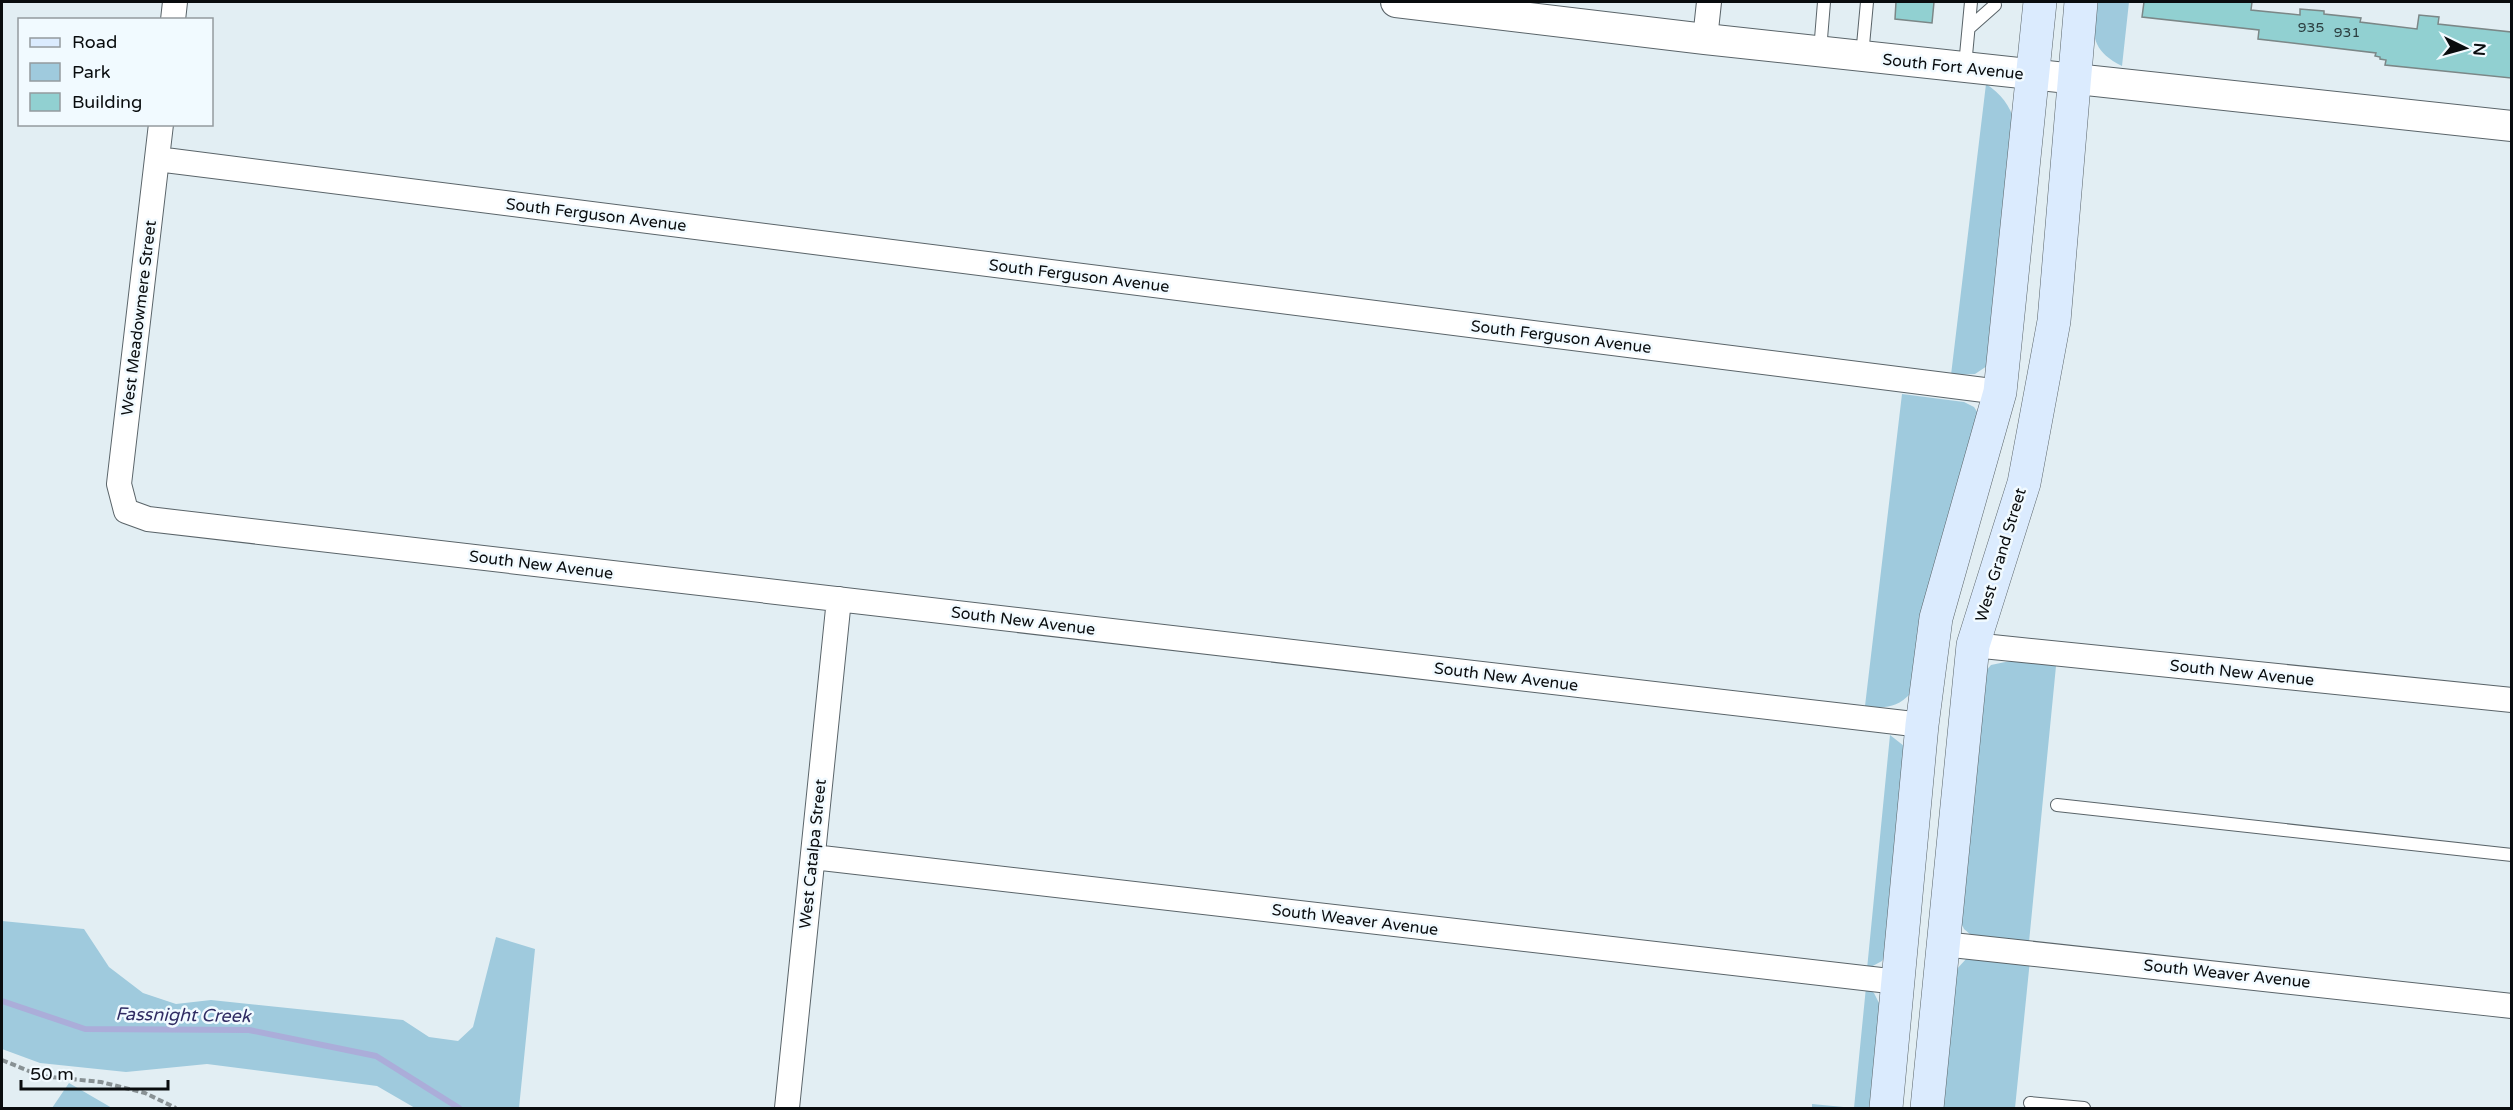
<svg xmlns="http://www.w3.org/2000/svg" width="2513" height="1110" font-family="'Varela Round',sans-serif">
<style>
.green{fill:#9fcadd}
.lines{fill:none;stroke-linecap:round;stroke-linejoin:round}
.stream{stroke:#abadd9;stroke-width:6}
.building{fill:#91d0d1;stroke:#7b8787;stroke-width:1.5}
.service-casing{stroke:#5a6469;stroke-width:14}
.minor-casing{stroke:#5a6469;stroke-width:26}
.tertiary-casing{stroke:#5a6469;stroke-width:32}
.secondary-casing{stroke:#5a6469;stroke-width:34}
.path{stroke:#889194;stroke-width:4;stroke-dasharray:6 3;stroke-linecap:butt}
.service{stroke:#fff;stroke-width:12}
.minor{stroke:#fff;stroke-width:24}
.tertiary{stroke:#fff;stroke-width:30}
.secondary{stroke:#dbebfe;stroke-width:33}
.labels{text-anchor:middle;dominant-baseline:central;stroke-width:5;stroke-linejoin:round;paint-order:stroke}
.number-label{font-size:14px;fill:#2b3d3f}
.street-label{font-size:16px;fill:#090c0e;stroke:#f1faff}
.water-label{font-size:18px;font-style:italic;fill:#302c63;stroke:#f1faff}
</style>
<rect width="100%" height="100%" fill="#e2eef3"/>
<!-- green -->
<path class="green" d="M2093 2H2129L2122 66C2090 50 2093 34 2093 2Z
M1986 84C2001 94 2010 105 2015 123L1987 366 1975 374 1951 375Z
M1902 394 1964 402 1974 407 1978 413 1911 693C1896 709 1884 708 1865 706Z
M2010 661 2056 666 2029 942 1971 935 1964 929 1960 921 1984 673 1991 665Z
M1890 735 1904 746 1887 952 1882 961 1867 969Z
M2 921 84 929 109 967 143 993 176 1004 211 1000 403 1020 429 1037 458 1041 473 1027 496 937 535 949 519 1108H415L377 1086 207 1064 126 1072 40 1063 2 1049Z
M1967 958 2030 960 2015 1108H1939L1955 971Z
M1866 987 1874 993 1881 1007 1874 1108H1812V1104L1854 1108Z
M69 1083 112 1108H52Z"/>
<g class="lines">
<!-- stream -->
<path class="stream" d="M2 1001 85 1029 249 1030 376 1056 459 1108"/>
</g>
<!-- building -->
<path class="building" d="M1896 2H1934L1932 23 1895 19Z
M2144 2H2252L2251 10 2300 15V9L2324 11V14L2361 18 2360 22 2417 29 2419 15 2439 17 2438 24 2511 32V78L2385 65 2386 60 2380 59V57L2375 56 2376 53 2258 39 2259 30 2142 17Z"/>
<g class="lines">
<defs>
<path id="service" d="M1969 28 1995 5
M1820 51 1824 2
M1862 56 1867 2
M1965 66 1971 2
M2057 805 2512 855
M2030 1103 2084 1108"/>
<path id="minor" d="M173 20 175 2
M1705 39 1709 2
M161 124 119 484 126 511 148 519 1922 725
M157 159 2000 392
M1973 645 2512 700
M813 857 1898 982
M1943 944 2512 1006
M787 1108 839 599"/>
<path id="tertiary" d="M1396 2 1705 39 2512 126"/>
<path id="secondary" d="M1886 1108 1922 725 1936 618 2000 392 2040 2
M1927 1108 1973 645 2024 483 2054 321 2081 2"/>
</defs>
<!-- service casing -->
<use href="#service" class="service-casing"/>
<!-- minor casing -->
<use href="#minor" class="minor-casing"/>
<!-- tertiary casing -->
<use href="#tertiary" class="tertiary-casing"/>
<!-- secondary casing -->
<use href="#secondary" class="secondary-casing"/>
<!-- path -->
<path class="path" d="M2 1060 41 1076 101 1082 145 1093 176 1108"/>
<!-- service -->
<use href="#service" class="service"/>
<!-- minor -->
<use href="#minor" class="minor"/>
<!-- tertiary -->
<use href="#tertiary" class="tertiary"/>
<!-- secondary -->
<use href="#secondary" class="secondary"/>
</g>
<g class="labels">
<!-- number labels -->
<g class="number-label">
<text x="2311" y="27">935</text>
<text x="2347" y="32">931</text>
</g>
<!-- street labels -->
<g class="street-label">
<text transform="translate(1953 67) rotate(6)">South Fort Avenue</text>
<text transform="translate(596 215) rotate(7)">South Ferguson Avenue</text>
<text transform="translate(1079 276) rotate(7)">South Ferguson Avenue</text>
<text transform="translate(139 318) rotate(-83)">West Meadowmere Street</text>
<text transform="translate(1561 337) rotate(7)">South Ferguson Avenue</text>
<text transform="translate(2001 555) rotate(-73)">West Grand Street</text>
<text transform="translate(541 565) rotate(7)">South New Avenue</text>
<text transform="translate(1023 621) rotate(7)">South New Avenue</text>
<text transform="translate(2242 673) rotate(6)">South New Avenue</text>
<text transform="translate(1506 677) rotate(7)">South New Avenue</text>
<text transform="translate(813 854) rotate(-84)">West Catalpa Street</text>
<text transform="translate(1355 920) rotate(7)">South Weaver Avenue</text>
<text transform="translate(2227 974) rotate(6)">South Weaver Avenue</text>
</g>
<!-- water labels -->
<g class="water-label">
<text transform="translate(183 1015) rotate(1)">Fassnight Creek</text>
</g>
</g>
<!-- border -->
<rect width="2513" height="1110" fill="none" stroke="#090c0e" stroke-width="6"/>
<!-- legend -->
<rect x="18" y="18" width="195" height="108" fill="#f1faff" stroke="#949b9f" stroke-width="1.5"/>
<rect x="30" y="38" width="30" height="9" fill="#dbebfe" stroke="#949b9f" stroke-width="1.5"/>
<text x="72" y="48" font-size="18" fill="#090c0e">Road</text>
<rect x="30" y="63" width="30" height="18" fill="#9fcadd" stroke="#949b9f" stroke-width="1.5"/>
<text x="72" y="78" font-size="18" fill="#090c0e">Park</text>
<rect x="30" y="93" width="30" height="18" fill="#91d0d1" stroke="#949b9f" stroke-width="1.5"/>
<text x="72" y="108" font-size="18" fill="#090c0e">Building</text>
<!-- north arrow -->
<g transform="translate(2465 48) rotate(95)" stroke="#f1faff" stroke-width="4.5" paint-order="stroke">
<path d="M0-4.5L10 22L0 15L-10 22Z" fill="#090c0e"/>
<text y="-9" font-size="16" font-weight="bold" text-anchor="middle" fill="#090c0e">N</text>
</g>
<!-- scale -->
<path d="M21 1080v9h147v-9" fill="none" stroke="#090c0e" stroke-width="3"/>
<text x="30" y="1080" font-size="18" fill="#090c0e" stroke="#f1faff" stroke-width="4.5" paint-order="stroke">50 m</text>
</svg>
